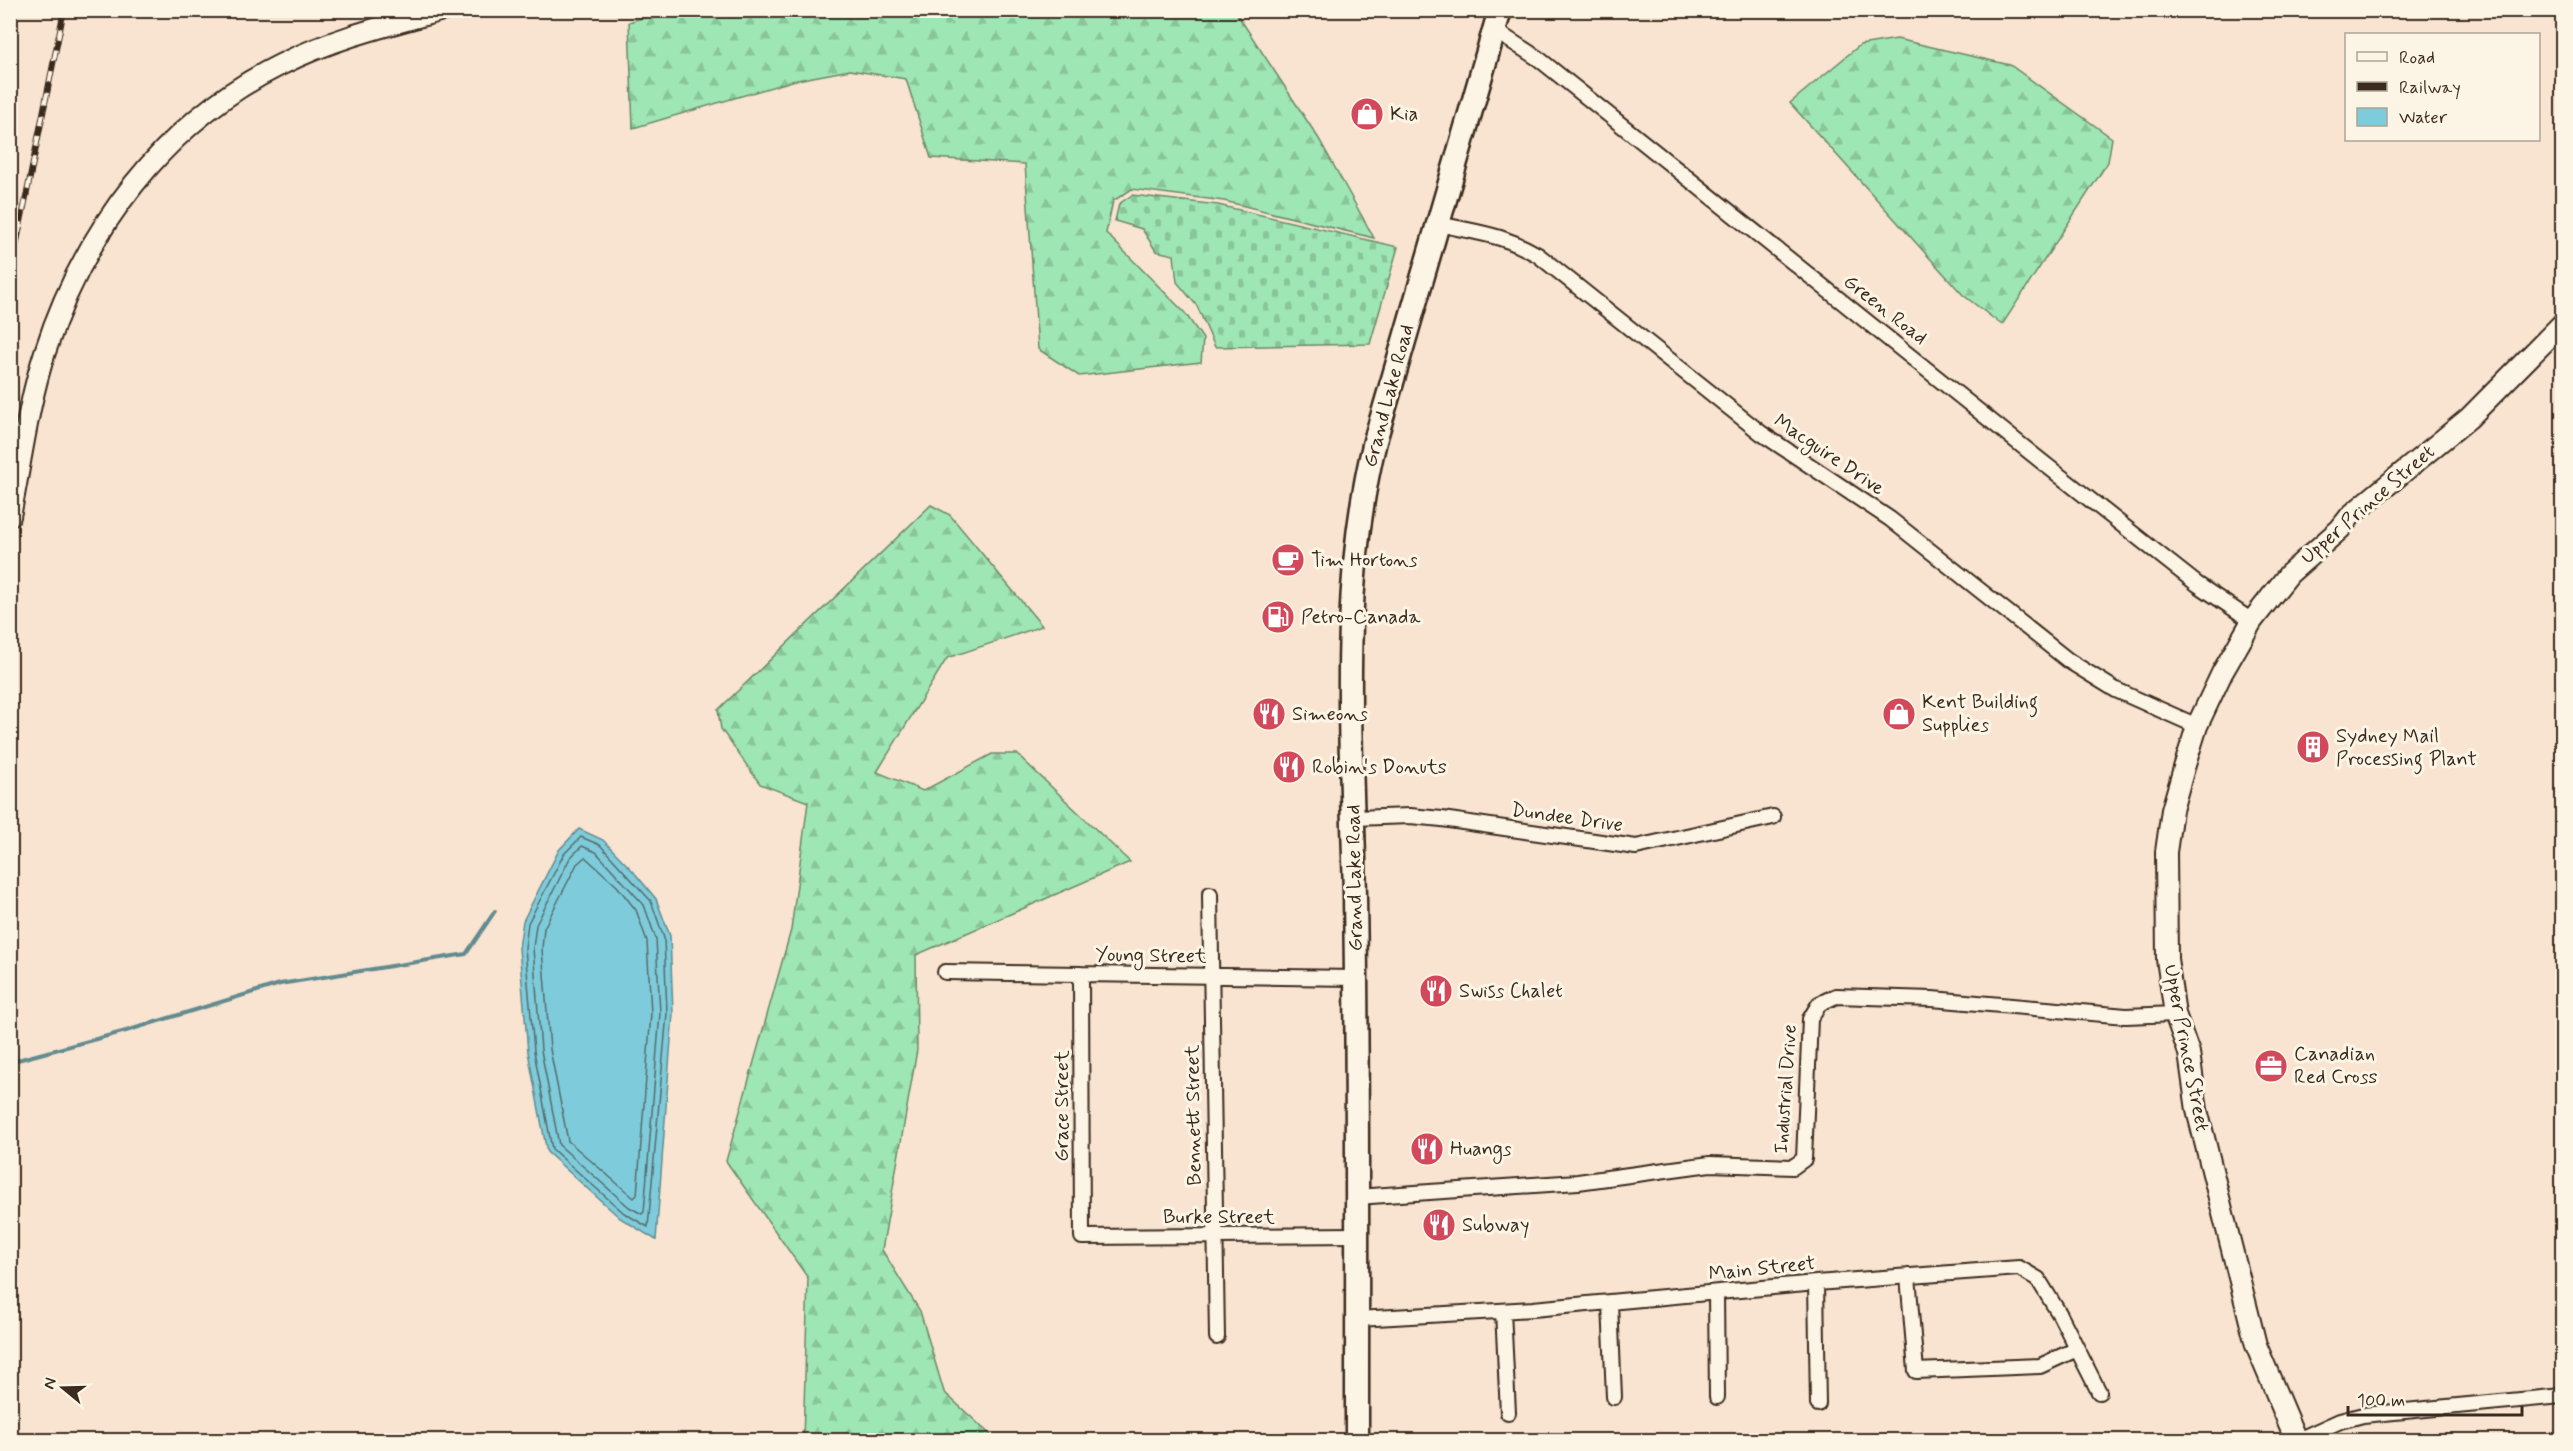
<svg xmlns="http://www.w3.org/2000/svg" width="2573" height="1451" font-family="Mynerve,sans-serif">
<style>
.forest{fill:url(#forest-firs);stroke:#6c8869;stroke-width:1.5}
.cemetery{fill:url(#cemetery-stones);stroke:#6c8869;stroke-width:1.5}
.water{fill:#7eccdb;stroke:#638b8f;stroke-width:1.5}
.lines{fill:none;stroke-linecap:round;stroke-linejoin:round}
.shore{stroke:#566b6a;stroke-width:1.5}
.stream{stroke:#638b8f;stroke-width:4}
.street-casing{stroke:#3b2a1e;stroke-width:18}
.secondary-casing{stroke:#3b2a1e;stroke-width:24}
.primary-casing{stroke:#3b2a1e;stroke-width:27}
.street{stroke:#fcf5e5;stroke-width:14}
.secondary{stroke:#fcf5e5;stroke-width:20}
.primary{stroke:#fcf5e5;stroke-width:22}
.rail-casing{stroke:#3b2a1e;stroke-width:6}
.rail{stroke:#fcf5e5;stroke-width:4;stroke-dasharray:11;stroke-linecap:butt}
.labels{text-anchor:middle;dominant-baseline:central;stroke-width:6;stroke-linejoin:round;paint-order:stroke}
.poi-label{font-size:20px;fill:#3b2a1e;stroke:#fcf5e5;text-anchor:start}
.street-label{font-size:20px;fill:#3b2a1e;stroke:#fcf5e5}
</style>
<defs>
<pattern id="forest-firs" width="22" height="20" patternUnits="userSpaceOnUse" patternTransform="scale(1.5)"><rect width="22" height="20" fill="#9ee6b4"/><path d="M5 1l3.5 6h-7zM16 11l3.5 6h-7z" fill="#89c59a"/></pattern>
<pattern id="cemetery-stones" width="16" height="16" patternUnits="userSpaceOnUse" patternTransform="scale(1.5)"><rect width="16" height="16" fill="#9ee6b4"/><path d="M2 7V4a2 2 0 0 1 4 0v3zM10 15v-3a2 2 0 0 1 4 0v3z" fill="#89c59a"/></pattern>
</defs>
<rect width="100%" height="100%" fill="#f8e4d0"/>
<filter id="ink" filterUnits="userSpaceOnUse"><feTurbulence type="fractalNoise" baseFrequency=".0167" numOctaves="2"/><feDisplacementMap in="SourceGraphic" scale="12" xChannelSelector="R" yChannelSelector="G"/><feConvolveMatrix kernelMatrix="1 2 1 2 8 2 1 2 1" color-interpolation-filters="sRGB"/></filter>
<g filter="url(#ink)">
<!-- forest -->
<path class="forest" d="M667 10 1235 11 1319 139 1374 238 1224 201 1132 189 1113 201 1106 233 1185 313 1203 339 1201 362 1079 376 1038 349 1025 164 931 158 906 79 850 70 792 81 633 128 629 22Z
M1897 39 2010 65 2112 138 2108 162 2002 325 1963 295 1790 103 1860 45Z
M931 505 950 515 1042 626 947 658 877 772 923 791 992 754H1017L1130 862 916 955 917 1050 882 1250 920 1311 944 1392 996 1440H803L808 1278 726 1161 791 930 808 802 760 784 721 729 718 710Z"/>
<!-- cemetery -->
<path class="cemetery" d="M1132 195 1218 205 1398 247 1370 344 1215 347 1197 306 1177 282 1174 255 1156 251 1142 229 1115 221 1119 204Z"/>
<!-- water -->
<path class="water" d="M579 829 603 840 633 871 656 899 670 936 673 1013 656 1240 620 1218 547 1152 528 1052 519 948 523 921 559 850Z"/>
<g class="lines">
<!-- shore -->
<path class="shore" d="M581 837 600 845 651 901 664 938 667 1013 648 1227 624 1213 552 1149 534 1051 525 948 528 923 564 854Z
M582 846 596 852 644 905 656 939 660 1013 644 1212 642 1214 629 1207 559 1145 541 1050 533 948 536 925 570 858Z
M585 857 617 886 636 910 647 941 651 1013 637 1195 634 1198 568 1141 550 1049 542 949 544 928 577 864Z"/>
<!-- stream -->
<path class="stream" d="M10 1062 126 1031 280 984 466 954 495 911"/>
<defs>
<path id="street" d="M1494 30 1539 59 2041 461 2197 584 2252 621
M1439 224C1478 233 1502 234 1538 255L1761 433 1890 519 2069 661 2116 690 2197 726
M1354 818 1410 816 1442 819 1636 847 1773 817
M1210 894 1217 1337
M945 972 1357 978
M1081 974 1082 1237 1357 1235
M1356 1197 1578 1182 1710 1164 1793 1167 1804 1159 1810 1019 1819 1004 1836 996 1932 999 2126 1016 2175 1014
M1908 1276 1916 1371 2040 1366 2077 1349
M1816 1283 1818 1404
M1716 1293 1717 1397
M1610 1303 1614 1397
M1503 1311 1508 1413
M1358 1319 1533 1309 1816 1283 2019 1268 2038 1279 2060 1315 2099 1392
M2298 1440 2340 1421 2363 1415 2562 1396"/>
<path id="secondary" d="M10 516C21 462 28 404 45 352 84 231 164 122 280 65 331 39 388 25 443 10
M2296 1440 2256 1345 2197 1110 2189 1053 2175 1014 2167 959 2166 852 2172 810 2184 768 2197 726 2222 673 2252 621 2289 574 2340 529 2351 515 2469 418 2562 324"/>
<path id="primary" d="M1357 1440C1357 1259 1358 1078 1355 897 1352 745 1338 591 1375 441L1500 10"/>
</defs>
<!-- street casing -->
<use href="#street" class="street-casing"/>
<!-- secondary casing -->
<use href="#secondary" class="secondary-casing"/>
<!-- primary casing -->
<use href="#primary" class="primary-casing"/>
<!-- street -->
<use href="#street" class="street"/>
<!-- secondary -->
<use href="#secondary" class="secondary"/>
<!-- primary -->
<use href="#primary" class="primary"/>
<defs>
<path id="rail" d="M10 276 64 10"/>
</defs>
<!-- rail casing -->
<use href="#rail" class="rail-casing"/>
<!-- rail -->
<use href="#rail" class="rail"/>
</g>
</g>
<!-- icons -->
<defs>
<symbol id="shop-disc" viewBox="-11 -11 22 22"><circle r="9.5" fill="#d1495b" stroke="#fcf5e5"/><path d="M-5-2.5h2.3a2.7 3.5 0 0 1 5.4 0H5L5.5 6h-11ZM-1.5-2.5h3a1.5 2.3 0 0 0-3 0Z" fill="#fff"/></symbol>
<symbol id="cafe-disc" viewBox="-11 -11 22 22"><circle r="9.5" fill="#d1495b" stroke="#fcf5e5"/><path d="M-5.5-4.5H6V0H3Q3 3.5 0 3.5H-2.5Q-5.5 3.5-5.5 0ZM3-3.2v2h1.7v-2ZM-6 4.5H4V6H-6Z" fill="#fff"/></symbol>
<symbol id="fuel-disc" viewBox="-11 -11 22 22"><circle r="9.5" fill="#d1495b" stroke="#fcf5e5"/><path d="M-5.5-6h7V0h2V4h1.3V-2.5L3-4.5l.8-.8L6-3V5H2.5V1h-1V6h-7ZM-4.2-4.7v3.2H.2V-4.7Z" fill="#fff"/></symbol>
<symbol id="restaurant-disc" viewBox="-11 -11 22 22"><circle r="9.5" fill="#d1495b" stroke="#fcf5e5"/><path d="M-5-6h1v4h1v-4h1v4h1v-4h1v5L-1.5 .5V6h-2V.5L-5-1ZM5-6V6H3V1.5H1.5Q1.5-4 5-6Z" fill="#fff"/></symbol>
<symbol id="building-disc" viewBox="-11 -11 22 22"><circle r="9.5" fill="#d1495b" stroke="#fcf5e5"/><path d="M-4-6H4V6H1V3H-1V6H-4ZM-2.5-4.3h1.7v1.8h-1.7ZM.8-4.3h1.7v1.8H.8ZM-2.5-1h1.7V.8h-1.7ZM.8-1h1.7V.8H.8Z" fill="#fff"/></symbol>
<symbol id="office-disc" viewBox="-11 -11 22 22"><circle r="9.5" fill="#d1495b" stroke="#fcf5e5"/><path d="M-6-3h4V-5.5h4V-3h4V5H-6ZM-1-4.5V-3h2v-1.5ZM-6 0V1H6V0Z" fill="#fff"/></symbol>
</defs>
<g fill-rule="evenodd">
<use href="#shop-disc" x="1348" y="95" width="38" height="38"/>
<use href="#cafe-disc" x="1269" y="541" width="38" height="38"/>
<use href="#fuel-disc" x="1259" y="598" width="38" height="38"/>
<use href="#restaurant-disc" x="1250" y="695" width="38" height="38"/>
<use href="#shop-disc" x="1880" y="695" width="38" height="38"/>
<use href="#building-disc" x="2294" y="728" width="38" height="38"/>
<use href="#restaurant-disc" x="1270" y="748" width="38" height="38"/>
<use href="#restaurant-disc" x="1417" y="972" width="38" height="38"/>
<use href="#office-disc" x="2252" y="1047" width="38" height="38"/>
<use href="#restaurant-disc" x="1408" y="1130" width="38" height="38"/>
<use href="#restaurant-disc" x="1420" y="1206" width="38" height="38"/>
</g>
<g class="labels">
<!-- poi labels -->
<g class="poi-label">
<text x="1390" y="114">Kia</text>
<text x="1311" y="560">Tim Hortons</text>
<text x="1301" y="617">Petro-Canada</text>
<text x="1922" y="702">Kent Building<tspan x="1922" dy="23">Supplies</tspan></text>
<text x="1292" y="714">Simeons</text>
<text x="2336" y="736">Sydney Mail<tspan x="2336" dy="23">Processing Plant</tspan></text>
<text x="1312" y="767">Robin's Donuts</text>
<text x="1459" y="991">Swiss Chalet</text>
<text x="2294" y="1054">Canadian<tspan x="2294" dy="23">Red Cross</tspan></text>
<text x="1450" y="1149">Huangs</text>
<text x="1462" y="1225">Subway</text>
</g>
<!-- street labels -->
<g class="street-label">
<text transform="translate(1885 310) rotate(38)">Green Road</text>
<text transform="translate(1389 396) rotate(-75)">Grand Lake Road</text>
<text transform="translate(1829 455) rotate(34)">Macguire Drive</text>
<text transform="translate(2368 505) rotate(-41)">Upper Prince Street</text>
<text transform="translate(1567 818) rotate(8)">Dundee Drive</text>
<text transform="translate(1355 878) rotate(-91)">Grand Lake Road</text>
<text transform="translate(1151 956) rotate(1)">Young Street</text>
<text transform="translate(2186 1048) rotate(79)">Upper Prince Street</text>
<text transform="translate(1786 1089) rotate(-86)">Industrial Drive</text>
<text transform="translate(1062 1106) rotate(-90)">Grace Street</text>
<text transform="translate(1194 1115) rotate(-91)">Bennett Street</text>
<text x="1219" y="1217">Burke Street</text>
<text transform="translate(1762 1269) rotate(-6)">Main Street</text>
</g>
</g>
<!-- margin -->
<rect width="2573" height="1451" fill="none" stroke="#fcf5e5" stroke-width="36"/>
<rect x="18" y="18" width="2537" height="1415" fill="none" stroke="#3b2a1e" stroke-width="2" filter="url(#ink)"/>
<!-- legend -->
<rect x="2345" y="33" width="195" height="108" fill="#fcf5e5" stroke="#afa495" stroke-width="1.5"/>
<rect x="2357" y="52" width="30" height="9" fill="#fcf5e5" stroke="#afa495" stroke-width="1.5"/>
<text x="2399" y="63" font-size="18" fill="#3b2a1e">Road</text>
<rect x="2357" y="82" width="30" height="9" fill="#3b2a1e" stroke="#afa495" stroke-width="1.5"/>
<text x="2399" y="93" font-size="18" fill="#3b2a1e">Railway</text>
<rect x="2357" y="108" width="30" height="18" fill="#7eccdb" stroke="#afa495" stroke-width="1.5"/>
<text x="2399" y="123" font-size="18" fill="#3b2a1e">Water</text>
<!-- north arrow -->
<g transform="translate(63 1388) rotate(289)" stroke="#fcf5e5" stroke-width="4.5" paint-order="stroke">
<path d="M0-4.5L10 22L0 15L-10 22Z" fill="#3b2a1e"/>
<text y="-9" font-size="16" font-weight="bold" text-anchor="middle" fill="#3b2a1e">N</text>
</g>
<!-- scale -->
<path d="M2348 1406v9h174v-9" fill="none" stroke="#3b2a1e" stroke-width="3"/>
<text x="2357" y="1406" font-size="18" fill="#3b2a1e" stroke="#fcf5e5" stroke-width="4.5" paint-order="stroke">100 m</text>
</svg>
